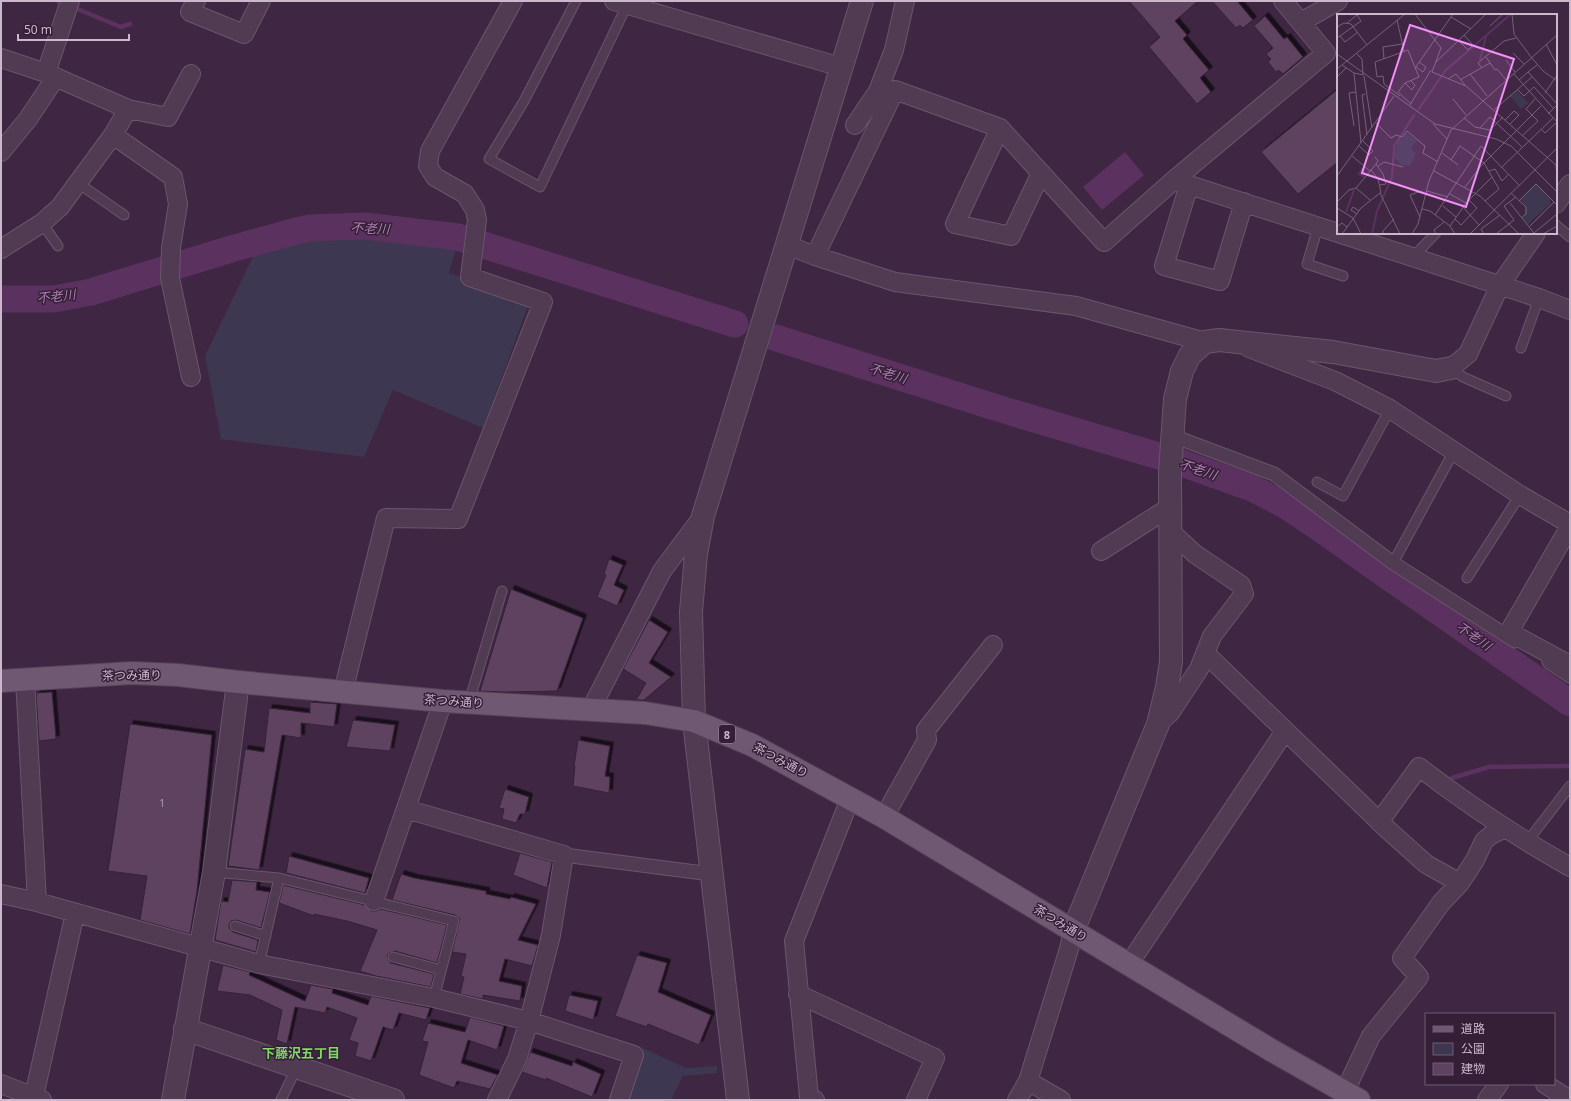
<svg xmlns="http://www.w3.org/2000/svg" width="1571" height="1101" font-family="'Noto Sans','Noto Sans JP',sans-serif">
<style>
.green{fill:#3d3751}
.water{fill:#5a315f}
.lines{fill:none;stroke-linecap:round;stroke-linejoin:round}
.stream{stroke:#5a315f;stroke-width:4.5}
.river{stroke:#5a315f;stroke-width:27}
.building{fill:#5f4261;stroke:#372139;filter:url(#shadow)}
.service-casing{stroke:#6b566c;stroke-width:11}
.pedestrian-casing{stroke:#6b566c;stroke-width:15}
.minor-casing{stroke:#6b566c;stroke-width:20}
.tertiary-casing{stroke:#6b566c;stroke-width:24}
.primary-casing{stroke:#564158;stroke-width:24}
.service{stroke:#503b52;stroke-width:9}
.pedestrian{stroke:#503b52;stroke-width:13}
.minor{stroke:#503b52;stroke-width:18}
.tertiary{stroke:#503b52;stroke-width:22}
.primary{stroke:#6f5972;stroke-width:22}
.labels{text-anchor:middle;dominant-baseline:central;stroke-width:3;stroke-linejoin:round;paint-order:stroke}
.number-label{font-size:10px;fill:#b09ab1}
.shield{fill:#351f37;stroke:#9e8a9f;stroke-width:1}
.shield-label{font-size:11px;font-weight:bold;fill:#cbb8cc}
.street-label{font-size:12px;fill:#cbb8cc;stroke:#351f37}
.water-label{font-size:13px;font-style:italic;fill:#ad7fb3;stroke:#351f37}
.neighbourhood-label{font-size:13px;font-weight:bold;fill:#83d767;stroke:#351f37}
.inset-river{fill:none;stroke:#5a315f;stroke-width:2}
.inset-road{fill:none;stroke:#776079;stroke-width:1}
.view{fill:#f28ff9;fill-opacity:0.15;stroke:#f28ff9;stroke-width:2}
.inset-edge{fill:none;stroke:#cbb8cc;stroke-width:2}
</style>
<defs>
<filter id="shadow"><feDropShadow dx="3.5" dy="-3.5" stdDeviation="0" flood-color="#0009"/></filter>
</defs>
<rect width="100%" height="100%" fill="#3f2642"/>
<!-- green -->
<path class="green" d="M372 229 458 242 449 273 531 298 483 428 393 390 364 457 221 439 205 356 260 242Z
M643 1048 686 1068 717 1066V1073L683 1076 671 1100H626Z"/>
<!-- water -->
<path class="water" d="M1125 152 1144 175 1102 210 1083 187Z"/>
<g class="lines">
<!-- stream -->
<path class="stream" d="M57 1H59
M75 8 121 27 130 24
M1452 778 1489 767 1570 766"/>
<!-- river -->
<path class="river" d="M1 299H54L91 292 231 249 289 233 310 228 365 226 458 237 735 324
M776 338 1007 411 1179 462 1252 488 1285 505 1318 527 1383 573 1570 703"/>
</g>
<!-- building -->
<path class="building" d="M1129 1H1198L1175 21 1187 35 1183 39 1209 70 1200 78 1211 92 1197 104 1149 47 1160 37Z
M1212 1H1237L1253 20 1243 28 1240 25 1236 28Z
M1265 16 1284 39 1287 37 1303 57 1283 74 1279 70 1276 72 1268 62 1271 59 1266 54 1273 48 1254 26Z
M1338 89V162L1298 194 1261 152Z
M609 559 623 565 614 585 624 590 617 606 597 597 606 575 604 574Z
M511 589 583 618 557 691 505 692 480 691Z
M649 620 668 632 649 663 671 677 644 700H636L646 683 623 669Z
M52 692 56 739 39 741 36 693Z
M310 702 337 704 334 727 301 723V738L282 735 259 870 228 866 245 749 264 752 269 708 310 713Z
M353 720 395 725 390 751 346 747Z
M130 724 212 735 197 891 190 934 140 920 147 876 108 871Z
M578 740 610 746 605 776 610 777 609 793 573 786 575 766H574Z
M505 789 529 797 525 814H520L516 823 502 819 504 809 499 808Z
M520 853 552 862 547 888 513 875Z
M289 856 369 878 365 893 286 873Z
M401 874 414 878 486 891V894L510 899 511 897 536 904 518 940 538 945 532 966 505 959 499 981 522 986 520 1001 483 995V999L460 994 464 977 461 976 466 954 452 952 460 919 455 915 392 900Z
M232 880 257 882 256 890 270 892 261 928 236 920 231 921 229 925V928L233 932 258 940 256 952 215 940 221 901 228 902Z
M283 885 365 905 371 911H376L381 909 447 925 437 963 395 951 389 953 387 956 389 961 391 963 434 974 431 987 376 976 360 971 377 930 347 921 314 914V916L279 903Z
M637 955 667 963 658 992 711 1015 699 1045 648 1024 647 1027 615 1016Z
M223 965 250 972 249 975 305 1001 311 985 333 989 332 993 368 1005 371 996 430 1008 426 1020 399 1013 393 1030 383 1027 371 1061 355 1056 358 1043 349 1040 357 1018 327 1007 325 1013 295 1007 287 1044 276 1040 282 1010 250 995 217 991Z
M569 995 598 1001 593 1020 565 1011Z
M470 1017 504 1026 497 1050 468 1040 461 1063 498 1075 490 1089 457 1081 454 1088 419 1075 428 1042 422 1041 428 1023 465 1032Z
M530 1052 572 1066 573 1062 601 1074 592 1097 546 1078V1080L522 1072Z"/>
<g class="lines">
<defs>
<path id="service" d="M576 1 524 101 489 159 540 187 627 5
M78 183 124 215
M42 223 58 246
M1556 225 1570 237
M1318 227 1307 264 1343 276
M1413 257 1436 233
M1521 348 1539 298
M1451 368 1463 377 1506 396
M1317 482 1343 496 1390 409
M1393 563 1454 451
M1467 578 1520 495
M469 702 502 591
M1527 842 1570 786
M214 872 279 878 454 921 434 998
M235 926 266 936
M393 957 441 970
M259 964 279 878
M281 1100 297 1067"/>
<path id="pedestrian" d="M1173 436 1274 474 1393 563 1515 641
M1549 662 1570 676
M564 855 711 874"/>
<path id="minor" d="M196 1 190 12 244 34 261 1
M614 1 841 67
M1301 22 1338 1
M1 58 46 73 128 109 168 117 191 74
M46 73 70 1
M855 125 878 91 894 50 905 1
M1000 128 955 224 1011 236 1041 173
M113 135 173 177 178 204 171 248 170 278 191 377
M1 152 28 119 56 77
M1177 181 1338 233
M1189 185 1164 266 1220 281 1244 202
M1556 204 1570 184
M1338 233 1539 298 1570 310
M787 245 815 256 895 282 1076 306 1205 342
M1 249 42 223 60 207 113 135 128 109
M815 256 895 90 1000 128 1104 242 1174 180 1326 53 1283 1
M1249 348 1335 381 1390 409 1520 495 1570 524
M1451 368 1468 354 1500 285 1536 233
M1570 526 1509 632 1570 665
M1101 551 1170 507
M1205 653 1387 829 1426 864 1460 883
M25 679 37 902
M343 692 386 518 458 519 543 302 470 277 477 220 475 210 465 194 435 177 428 166 430 151 513 1
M591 709 662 571 703 516
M1158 724 1170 713 1199 669 1212 636 1244 594 1241 585 1195 554 1170 531
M406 809 564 855 551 935 529 1021 517 1059 497 1100
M884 817 927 740 926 730 993 645
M1379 822 1419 767C1467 804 1517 837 1570 867
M1 894 37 902 259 964 434 998 529 1021 634 1055 619 1100
M374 901 443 701
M1129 964 1285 731
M798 994 935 1058 916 1100
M1028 1081 1061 1100
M1 1084 42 1100
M1545 1084 1570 1100
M1345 1091 1371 1036 1419 977 1402 958 1441 903 1460 883 1475 860 1484 841 1491 835 1505 828
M34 1096 75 913
M815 1100 809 1097 794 941 850 799
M1017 1100 1028 1081 1069 949 1073 931
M1487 1100 1499 1084"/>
<path id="tertiary" d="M1073 931 1158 724 1167 687 1171 662 1170 472 1175 399 1182 371 1190 355 1205 342 1219 340 1333 352 1436 371 1451 368
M185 1029 393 1100
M173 1100 214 872 238 682
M738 1100 694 721 691 612 696 554 703 516 862 1"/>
<path id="primary" d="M1 681 132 673 178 675 238 682 443 701 645 713 694 721 752 745 884 817 1271 1050 1359 1100"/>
</defs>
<!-- service casing -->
<use href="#service" class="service-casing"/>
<!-- pedestrian casing -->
<use href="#pedestrian" class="pedestrian-casing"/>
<!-- minor casing -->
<use href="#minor" class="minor-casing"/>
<!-- tertiary casing -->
<use href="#tertiary" class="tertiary-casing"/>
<!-- primary casing -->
<use href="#primary" class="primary-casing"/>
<!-- service -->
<use href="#service" class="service"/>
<!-- pedestrian -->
<use href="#pedestrian" class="pedestrian"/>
<!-- minor -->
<use href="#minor" class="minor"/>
<!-- tertiary -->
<use href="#tertiary" class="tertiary"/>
<!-- primary -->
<use href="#primary" class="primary"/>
</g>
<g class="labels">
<!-- number labels -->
<g class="number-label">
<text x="162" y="803">1</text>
</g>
<!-- shield labels -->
<rect class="shield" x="719" y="725" width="16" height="18" rx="3"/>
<g class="shield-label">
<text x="727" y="734">8</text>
</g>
<!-- street labels -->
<g class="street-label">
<text transform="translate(132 675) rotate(-1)">茶つみ通り</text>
<text transform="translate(454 701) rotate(4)">茶つみ通り</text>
<text transform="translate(781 760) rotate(28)">茶つみ通り</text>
<text transform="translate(1061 923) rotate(31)">茶つみ通り</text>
</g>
<!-- water labels -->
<g class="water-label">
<text transform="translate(370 228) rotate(3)">不老川</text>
<text transform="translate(56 296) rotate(-6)">不老川</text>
<text transform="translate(888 373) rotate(17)">不老川</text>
<text transform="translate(1198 469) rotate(19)">不老川</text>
<text transform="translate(1474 636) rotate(35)">不老川</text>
</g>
<!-- neighbourhood labels -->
<g class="neighbourhood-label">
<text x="301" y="1053">下藤沢五丁目</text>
</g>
</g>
<!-- overview -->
<g transform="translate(1337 14)">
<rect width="220" height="220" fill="#3f2642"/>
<path d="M180 77 191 89 184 95 173 82ZM69 118 80 127 74 134 79 139 73 152 65 151 56 142 62 123 65 125ZM199 170 213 185V190L191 210 186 205 189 193 184 186Z" fill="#3d3751"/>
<path class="inset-river" d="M143 46 149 22M81 96 109 56 174 0M26 154 22 160 27 163M9 198 17 176M35 220 40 197 55 163 57 132 78 100"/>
<path class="inset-road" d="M78 0 104 34 95 58 129 72 220 152M175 0 177 20 194 43M114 3 134 15M60 6 67 37M153 12 166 0M0 13 7 9 14 10 30 31M3 22 8 28 21 18M0 24 24 7 20 1 10 9M122 27 131 36 136 31 127 21M209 30 220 51M176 39 187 50M0 40 98 110 159 125 174 132 220 178M20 40 25 45 26 60M149 43 158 56 160 55 169 66M194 43 206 57 220 67M47 45 46 33 65 30M169 46 178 58M98 49 149 0M5 51 17 59 27 61M200 51 191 58 220 90M79 53 86 58 89 53 82 48M78 54 116 0M145 54 141 49 167 27 179 24M0 55 68 0M17 59 24 129M176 59 220 108M133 60 150 82M27 62 35 114M0 63 9 54M111 65 119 60 128 71M123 66 153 49M182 66 191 58M68 69 75 76 78 71 73 66M180 75 187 82 197 73 217 95M208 79 220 61M28 80 25 81 30 121M63 82 47 70 46 62 40 63 38 48 71 36 82 63 68 69 61 78 74 90M116 85 129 101M73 91 94 56M158 95 195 63M211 100 220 91M127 104 138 113 153 116 166 103M168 106 177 97 182 101 173 110M39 109 54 124 59 121 65 123 70 117 88 132 86 139 101 148M96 110 110 125M17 112 12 79 19 78M143 114 153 103 185 133M204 115 208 119 220 108M185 122 201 107 189 95 198 85M22 132 32 141 36 137 26 127M105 139 121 151M15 142 33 157M114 146 123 132 147 149 162 175 148 187M39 150 46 160 49 170 43 171M219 151 220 165M41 152 47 148 66 153M164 154 216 104M34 156 41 165 44 179M97 157 143 182 182 220M152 157 158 155 165 167 171 161M0 162 57 82M128 173 144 152 204 92M90 177 111 183M174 179 189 193V200L184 204M113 180 129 189M33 186 19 174 39 150 41 147 38 143M182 187 199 170 220 191M0 188 12 176 19 174M173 189 197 219M106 192 119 203M126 193 142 211M0 194 16 204 24 220M85 195 93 197 113 212 118 220M20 200 14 196 16 193 22 197M98 201 144 132 182 171M83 203 73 181 81 178 89 180M118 205 124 211 140 194 132 186M177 206 167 192 179 183M113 212 129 189 155 163M193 212 217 188M0 213 5 209 10 213M197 219 220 200M5 220 24 194 43 179 63 220M46 220V217L57 205M75 220 81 210 92 167 114 116 220 21M99 220 97 216 107 208M133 220 220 134M147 220 144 215 163 201M159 220 177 206M206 220 220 212"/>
<path class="view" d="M73 11 177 45 129 193 25 159Z"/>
<rect width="220" height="220" class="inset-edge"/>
</g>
<!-- border -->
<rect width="1571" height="1101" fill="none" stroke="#cbb8cc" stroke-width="4"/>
<!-- legend -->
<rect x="1425" y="1013" width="130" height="72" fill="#351f37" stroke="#715c73"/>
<rect x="1433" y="1026" width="20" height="6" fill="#6f5972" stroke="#715c73"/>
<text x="1461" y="1033" font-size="12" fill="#cbb8cc">道路</text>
<rect x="1433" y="1043" width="20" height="12" fill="#3d3751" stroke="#715c73"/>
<text x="1461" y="1053" font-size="12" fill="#cbb8cc">公園</text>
<rect x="1433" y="1063" width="20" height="12" fill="#5f4261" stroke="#715c73"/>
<text x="1461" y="1073" font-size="12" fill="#cbb8cc">建物</text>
<!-- scale -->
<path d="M18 34v6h111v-6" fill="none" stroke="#cbb8cc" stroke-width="2"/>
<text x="24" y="34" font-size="12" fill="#cbb8cc" stroke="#351f37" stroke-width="3" paint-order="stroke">50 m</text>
</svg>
